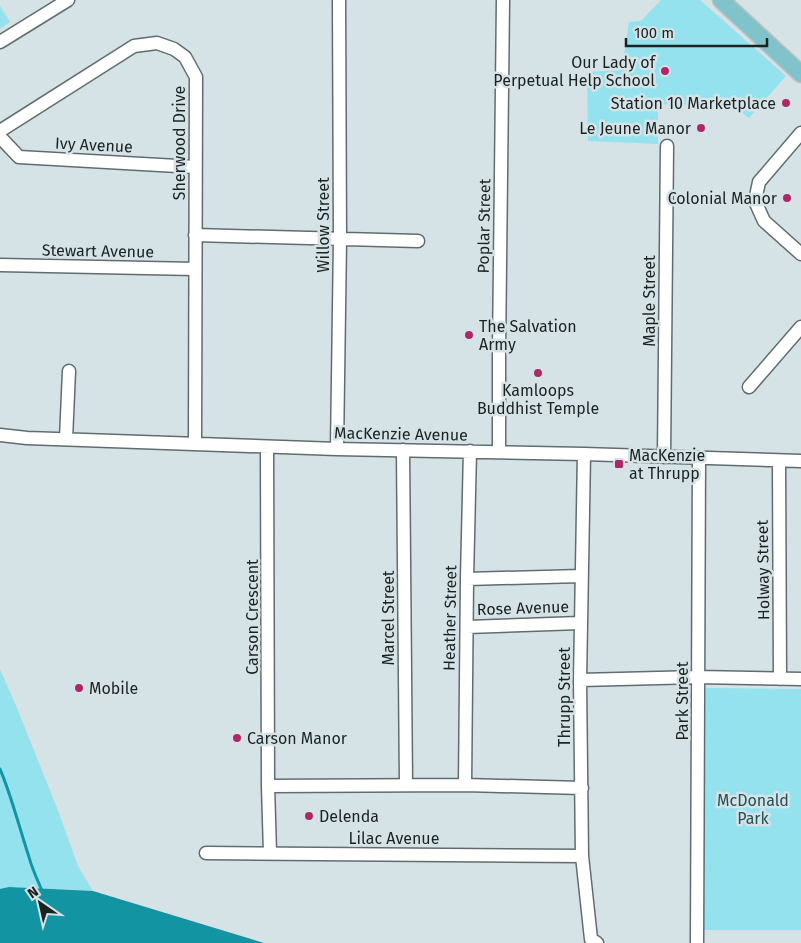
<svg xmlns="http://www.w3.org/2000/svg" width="801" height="943" font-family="'Fira Sans',sans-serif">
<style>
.green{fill:#93e2ed}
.water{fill:#1294a3}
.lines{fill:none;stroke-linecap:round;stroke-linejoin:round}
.stream{stroke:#1294a3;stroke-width:3}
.minor-casing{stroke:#606d6f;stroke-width:15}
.major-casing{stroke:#bfc1c1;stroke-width:19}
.minor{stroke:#fff;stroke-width:12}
.major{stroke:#80c3cb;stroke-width:16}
.poi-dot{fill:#b02768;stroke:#d5e3e6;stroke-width:2}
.labels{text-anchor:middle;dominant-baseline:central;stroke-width:5;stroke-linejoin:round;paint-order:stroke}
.poi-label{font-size:16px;fill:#1c2122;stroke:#d5e3e6;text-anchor:start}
.street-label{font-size:16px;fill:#1c2122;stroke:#d5e3e6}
.park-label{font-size:16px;fill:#225258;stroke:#d5e3e6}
</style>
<rect width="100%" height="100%" fill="#d5e3e6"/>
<!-- green -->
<path class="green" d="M661 0H700L786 76 749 118 735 107 658 104V144L588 141 587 72 622 70 629 22 641 21Z
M0 6 10 22 0 29Z
M0 669 17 708 59 813 78 866 93 891 9 887 0 889Z
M706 688 801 689V930H703Z"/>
<!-- water -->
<path class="water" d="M9 887 93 891 264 943H0V889Z"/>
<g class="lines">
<!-- stream -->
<path class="stream" d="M0 769C12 797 19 827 29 857 32 869 38 881 43 893"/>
<defs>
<path id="minor" d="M0 42 68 0
M0 131 134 46 157 43 174 49 185 57 196 77 195 444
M801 133 759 182 755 201 764 221 801 254
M0 137 19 157 195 167
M195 235 418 241
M0 265 195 269
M749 387 801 327
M0 435 27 438 337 449 584 454 801 461
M66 439 69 371
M267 447 268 786 270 853
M337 449 340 239 339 0
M403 450 406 785
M499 452V351L503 0
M584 454 580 680 582 856 591 939 597 943
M664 457 667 146
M779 461 780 679
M467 579 581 576
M467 627 580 623
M580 680 698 677 801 679
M465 785 467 579 470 451
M268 786 465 785 582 788
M206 853 582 856
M697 943 699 458"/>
<path id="major" d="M721 0 801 74"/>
</defs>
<!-- minor casing -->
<use href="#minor" class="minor-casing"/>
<!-- major casing -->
<use href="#major" class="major-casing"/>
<!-- minor -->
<use href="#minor" class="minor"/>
<!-- major -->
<use href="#major" class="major"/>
</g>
<!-- markers -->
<g class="poi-dot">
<circle cx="665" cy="71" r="5"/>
<circle cx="786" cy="103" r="5"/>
<circle cx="701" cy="128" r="5"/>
<circle cx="787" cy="198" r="5"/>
<circle cx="469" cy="335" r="5"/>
<circle cx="538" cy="373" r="5"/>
<rect x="614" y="459" width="10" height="10" rx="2.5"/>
<circle cx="79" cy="688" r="5"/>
<circle cx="237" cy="738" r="5"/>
<circle cx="309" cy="816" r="5"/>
</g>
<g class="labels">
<!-- poi labels -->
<g class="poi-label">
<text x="655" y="62" text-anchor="end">Our Lady of<tspan x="655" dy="18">Perpetual Help School</tspan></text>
<text x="776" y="103" text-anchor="end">Station 10 Marketplace</text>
<text x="691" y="128" text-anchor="end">Le Jeune Manor</text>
<text x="777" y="198" text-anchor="end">Colonial Manor</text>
<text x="479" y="326">The Salvation<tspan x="479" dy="18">Army</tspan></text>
<text x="538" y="390" text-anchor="middle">Kamloops<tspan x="538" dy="18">Buddhist Temple</tspan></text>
<text x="629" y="455">MacKenzie<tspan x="629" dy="18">at Thrupp</tspan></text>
<text x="89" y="688">Mobile</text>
<text x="247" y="738">Carson Manor</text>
<text x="319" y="816">Delenda</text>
</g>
<!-- street labels -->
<g class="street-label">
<text transform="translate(179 143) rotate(-90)">Sherwood Drive</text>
<text transform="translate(94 145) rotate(3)">Ivy Avenue</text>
<text transform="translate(323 225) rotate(-90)">Willow Street</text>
<text transform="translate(484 226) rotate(-89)">Poplar Street</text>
<text transform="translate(98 251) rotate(1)">Stewart Avenue</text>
<text transform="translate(649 301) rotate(-90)">Maple Street</text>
<text transform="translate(401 434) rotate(1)">MacKenzie Avenue</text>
<text transform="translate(763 570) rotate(-91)">Holway Street</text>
<text transform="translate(523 608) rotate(-2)">Rose Avenue</text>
<text transform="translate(252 617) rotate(-90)">Carson Crescent</text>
<text transform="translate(388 618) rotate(-90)">Marcel Street</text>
<text transform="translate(450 618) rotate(-89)">Heather Street</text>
<text transform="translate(564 697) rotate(-90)">Thrupp Street</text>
<text transform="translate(682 701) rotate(-90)">Park Street</text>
<text x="394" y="838">Lilac Avenue</text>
</g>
<!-- park labels -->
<g class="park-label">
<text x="753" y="800">McDonald<tspan x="753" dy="18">Park</tspan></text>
</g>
</g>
<!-- north arrow -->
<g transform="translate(40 903) rotate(326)" stroke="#d5e3e6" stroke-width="4" paint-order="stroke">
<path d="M0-4L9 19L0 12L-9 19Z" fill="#1c2122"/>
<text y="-8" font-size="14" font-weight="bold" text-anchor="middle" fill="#1c2122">N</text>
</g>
<!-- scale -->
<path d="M626 38v8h141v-8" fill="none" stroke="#1c2122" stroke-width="2.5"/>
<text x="634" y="38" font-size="15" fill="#1c2122" stroke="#d5e3e6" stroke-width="4" paint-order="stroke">100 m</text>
</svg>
